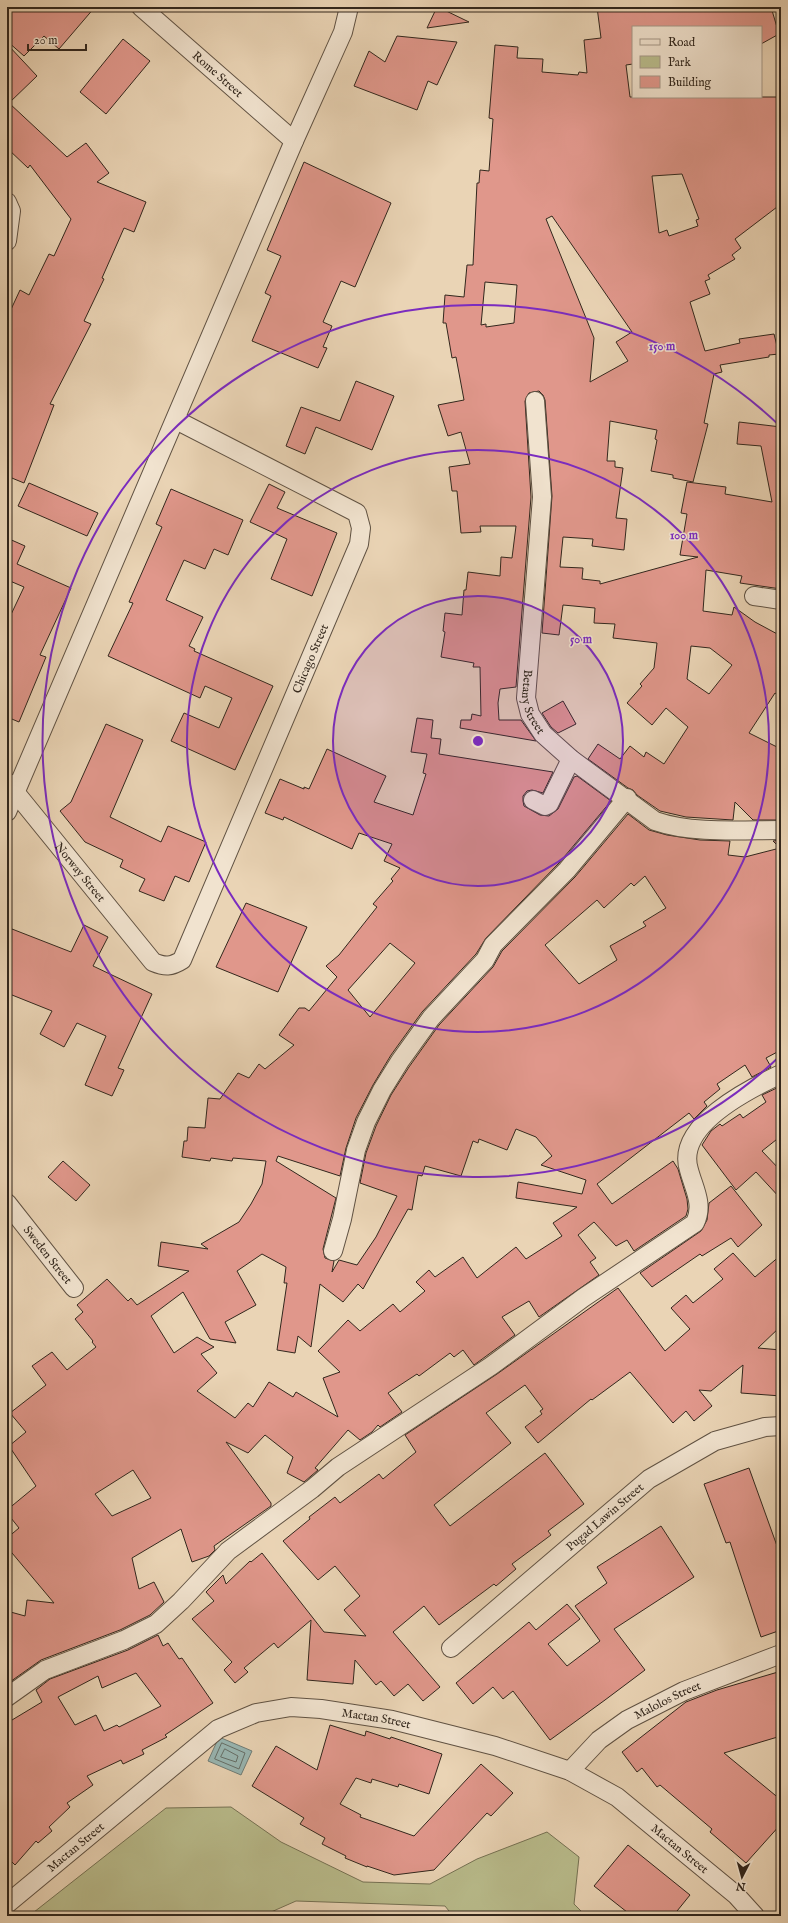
<svg xmlns="http://www.w3.org/2000/svg" width="788" height="1923" font-family="'IM FELL English',serif">
<style>
.green{fill:#b9bc8c;stroke:#767254}
.water{fill:#99b7b3;stroke:#707d77}
.lines{fill:none;stroke-linecap:round;stroke-linejoin:round}
.shore{stroke:#666f68;stroke-width:1}
.building{fill:#e0978b;stroke:#32271d;fill-rule:evenodd}
.street-casing{stroke:#605243;stroke-width:20}
.street{stroke:#f1e3cf;stroke-width:18}
.ring{fill:none;stroke:#7b2cbf;stroke-width:2}
.labels{text-anchor:middle;dominant-baseline:central;stroke-width:3;stroke-linejoin:round;paint-order:stroke}
.street-label{font-size:12px;fill:#32271d;stroke:#f1e3cf}
.centre{fill:#7b2cbf;stroke:#f1e3cf;stroke-width:2}
.ring-label{font-size:12px;text-anchor:middle;font-weight:bold;fill:#7b2cbf;stroke:#f1e3cf;stroke-width:3;stroke-linejoin:round;paint-order:stroke}
</style>
<rect width="100%" height="100%" fill="#ead4b5"/>
<filter id="stains"><feTurbulence type="fractalNoise" baseFrequency=".005" numOctaves="4"/><feColorMatrix values="0 0 0 0 .2 0 0 0 0 .09 0 0 0 0 .02 0 0 0 .5 -.17"/></filter>
<radialGradient id="worn" r=".72"><stop offset=".6" stop-color="#630" stop-opacity="0"/><stop offset="1" stop-color="#630" stop-opacity=".3"/></radialGradient>
<!-- green -->
<path class="green" d="M231 1807 281 1842 363 1882 430 1884 477 1859 547 1832 579 1857 574 1904 586 1916H453L445 1906 296 1901 262 1916H29L166 1808Z"/>
<!-- water -->
<path class="water" d="M219 1737 252 1751 241 1775 208 1761Z"/>
<g class="lines">
<!-- shore -->
<path class="shore" d="M222 1743 245 1753 239 1769 215 1759Z
M225 1749 238 1756 236 1762 221 1757Z"/>
</g>
<!-- building -->
<path class="building" d="M7 7H95L59 49 44 36 24 56 7 41Z
M437 7H438L469 22 427 28Z
M597 7H771L779 34 761 44V27H633V64L626 65 630 97H781V204L735 239 741 248 732 255 735 259 708 275 710 279 705 281 710 294 690 302 705 351 740 343 739 339 774 334 779 354 769 355V357L720 365 722 372 714 374 704 423 708 424 693 482 673 478V475L651 471 657 440 655 439 657 430 610 421 607 461H615V467L623 468 616 518 627 519 624 550 592 546 593 539 563 537 560 567 583 568 582 579 600 581V584L698 557 680 555 687 514 681 513 687 482 726 487 725 494 772 502 761 446 737 444 739 422 781 427V589L740 583 742 576 706 570 703 611 732 615 734 607 755 622 781 636V697L775 693 749 733 781 749V820H753L735 802 733 820 686 817 660 811 637 795 633 790 628 788 588 759 598 744 620 759 630 746 644 757 646 752 664 764 688 727 666 708 652 725 627 703 642 686 640 684 654 668 657 643 613 638 615 624 594 623 595 608 563 605 559 635 542 633 552 496 545 400 543 395 539 391 529 393 525 401 531 497 516 687 500 689 498 703 499 720H521L536 741 460 728 461 720H471L472 714 481 716 480 667H473L474 663 441 657 445 632 443 631 445 613 462 615 464 590H466L468 572 500 576 501 557 512 558 516 526H480L481 532 461 533 457 491H452L449 467 470 464 461 432 448 436 438 405 464 400 456 357 452 358 446 323H443L445 295 464 297 467 265H473L477 183H479L480 170 489 171 493 119 489 118 495 45 518 47 517 58 543 59 542 72 578 75 579 72 587 73 584 40 601 38ZM682 174 699 219 696 220 698 226 669 236 667 230 659 233 652 176ZM552 216 632 332 616 342 628 361 590 382 594 338 546 219ZM485 282 517 285 514 323 486 327V324L481 325ZM691 646 710 648 732 665 709 694 687 679Z
M397 36 457 42 437 85 428 81 417 110 354 86 369 51 385 62Z
M123 39 150 61 106 114 80 92Z
M7 44 37 76 9 103 67 157 86 143 109 173 97 182 146 202 134 232 124 228 102 278 104 279 84 321 91 324 50 404 54 405 24 483 7 476V318L20 290 29 295 49 254 54 256 71 219 30 165 28 168 7 148Z
M304 162 391 203 355 287 341 281 323 322 332 326 323 347 327 348 318 368 252 341 271 296 265 293 281 256 267 250Z
M356 381 394 396 372 450 316 427 305 454 286 446 301 407 340 421Z
M29 483 98 513 87 536 18 506Z
M269 484 285 492 277 508 337 533 312 596 271 579 287 539 250 522Z
M171 489 243 520 228 555 214 549 205 569 184 560 166 600 203 617 189 646 195 649 194 651 273 686 235 770 171 741 184 713 219 728 232 698 205 686 200 698 108 656 133 603 129 602 162 527 156 524Z
M7 538 25 546 17 564 71 588 40 655 46 657 19 722 7 717V623L24 587 10 581 7 587Z
M563 701 576 724 558 733 551 727 542 713Z
M417 718 433 720 431 738 441 739 439 754 553 772 543 793 532 790 527 791 523 796V801L524 806 540 815 549 816 558 809 574 777 577 776 611 801 559 863 486 938 476 954 422 1012 391 1055 373 1085 356 1118 346 1148 340 1176 278 1156 276 1161 336 1198 323 1249 325 1258 334 1261 332 1272 339 1260 357 1265 376 1237 397 1196 360 1183 366 1153 376 1126 391 1095 409 1067 439 1025 493 967 502 951 575 877 628 814 649 830 667 835 700 840 730 841 728 855 745 857 780 848 773 841 781 840V1050L766 1058 771 1067 752 1077 745 1065 717 1084 720 1089 704 1102 707 1106 694 1119 689 1113 597 1184 612 1204 673 1161 678 1169 687 1199 688 1209 686 1216 634 1251 627 1240 616 1246 594 1222 578 1235 596 1258 590 1262 599 1275 539 1317 529 1301 502 1317 515 1335 474 1365 463 1350 454 1357 450 1353 419 1376 417 1374 388 1393 402 1412 380 1427 378 1425 372 1432 360 1440 348 1430 315 1468 318 1470 304 1482 287 1473 293 1457 265 1435 248 1453 226 1442 271 1503V1506L214 1546 215 1550 209 1556 192 1562 181 1529 132 1558 139 1589 154 1582 164 1602 150 1615 120 1630 41 1660 7 1684V1611L25 1616 27 1600 54 1603 7 1547V1538L19 1528 7 1513V1510L36 1486 9 1446 26 1432 10 1413 46 1385 32 1366 52 1352 67 1370 96 1347 92 1342 93 1341 75 1319 83 1312 77 1305 107 1279 128 1301 131 1298 137 1305 189 1271 158 1266 161 1242 208 1249 201 1244 239 1222 251 1204 262 1184 266 1161 233 1158 232 1161 211 1158 210 1161 182 1157 184 1141H187L188 1127 205 1128 208 1098 220 1099 238 1073 249 1078 259 1064 265 1069 294 1045 279 1035 299 1008H305L309 1011 337 977 326 966 339 955 377 907 373 904 393 881 391 879 400 868 384 861 392 844 359 833 352 849 284 817 283 820 265 813 280 779 304 789V787L309 789 327 749 386 776 374 802 413 815 426 774 423 773 427 754 411 752ZM645 876 666 908 643 922 646 926 610 946 617 960 579 984 545 945 597 900 604 908 631 883 634 886ZM390 943 415 963 370 1017 348 990ZM516 1129 536 1137 552 1156 541 1165 586 1180 582 1194 518 1182 516 1198 577 1207 553 1223 562 1236 526 1259 516 1247 477 1278 463 1257 435 1277 429 1270 416 1282 425 1291 400 1312 393 1304 360 1331 348 1320 318 1351 340 1372 323 1378 338 1417 296 1392 293 1397 269 1382 253 1407 248 1403 235 1418 197 1391 217 1373 201 1354 214 1347 197 1337 174 1353 151 1316 183 1292 210 1339 236 1343 225 1322 256 1305 237 1271 262 1254 286 1267 284 1283H287L277 1350 295 1353 298 1336 311 1347 320 1284 343 1302 358 1284 363 1289 408 1209 412 1210 418 1175 422 1176 425 1166 461 1176 473 1141 478 1143 479 1139 507 1150ZM133 1470 151 1498 112 1516 95 1494Z
M106 724 143 740 110 817 161 842 168 826 206 842 189 882 175 876 164 901 139 891 145 879 120 867 123 860 85 842 60 811 71 802Z
M246 903 307 927 278 992 216 967Z
M84 925 108 937 93 966 152 994 118 1068 124 1070 112 1096 85 1085 106 1036 77 1023 64 1047 40 1034 52 1011 7 993V942L12 929 71 952Z
M781 1086V1136L762 1151 781 1171V1199L756 1172 736 1190 702 1145 711 1131 720 1124 722 1126 740 1114 743 1118 766 1102 762 1095Z
M63 1161 90 1185 76 1201 48 1177Z
M731 1186 762 1225 738 1247 731 1238 702 1256 700 1254 652 1287 640 1273 701 1231 707 1220 709 1203Z
M733 1253 755 1277 781 1255V1326L758 1348 781 1350V1396L741 1393 743 1365 711 1391 699 1390 712 1406 694 1421 686 1411 673 1423 630 1372 592 1400 591 1399 538 1443 525 1427 542 1414 540 1411 543 1409 525 1385 486 1413 511 1443 434 1505 450 1526 545 1453 584 1504 548 1531 551 1535 512 1564 516 1569 496 1586 494 1584 439 1625 424 1606 393 1632 440 1687 423 1701 408 1684 394 1696 381 1681 376 1685 355 1660 353 1684 307 1680 311 1620 278 1648 274 1643 244 1668 248 1672 235 1683 224 1670 232 1662 192 1619 214 1601 206 1592 223 1575 226 1584 250 1561 251 1562 262 1553 324 1632 366 1636 344 1610 360 1596 335 1566 318 1580 283 1541 310 1519 309 1517 335 1497 340 1503 379 1474 383 1479 416 1452 405 1435 497 1374 618 1288 665 1351 690 1329 671 1308 686 1295 693 1303 723 1279 714 1269Z
M749 1468 781 1557V1630L761 1637 730 1542 726 1543 704 1484Z
M661 1526 694 1577 614 1629 645 1670 605 1700 550 1740 513 1691 503 1699 493 1687 473 1704 456 1683 529 1622 536 1630 567 1604 580 1619 548 1644 567 1666 600 1641 575 1606 607 1583 597 1567Z
M158 1635 163 1646 168 1643 179 1659 182 1658 213 1703 165 1735 167 1737 142 1750 144 1754 123 1764 121 1760 87 1776 93 1785 67 1803 70 1807 49 1827 52 1831 38 1843 36 1841 15 1865 7 1857V1723L42 1702 36 1690 50 1679 128 1650ZM136 1673 161 1706 119 1727 117 1725 104 1731 96 1715 75 1725 58 1697 98 1676 102 1688Z
M778 1672 781 1680V1736L724 1753 781 1800V1824L746 1863 710 1832 712 1829 660 1785 657 1787 642 1768 637 1772 622 1752 686 1702 717 1690Z
M330 1725 365 1736 366 1731 390 1739 391 1737 442 1754 429 1794 399 1784 398 1787 372 1779 371 1783 356 1778 340 1804 361 1815 360 1817 414 1836 481 1764 513 1793 491 1816 487 1813 434 1870 394 1875 367 1866V1867L345 1858 346 1856 322 1844 325 1838 300 1824 304 1818 252 1786 276 1746 317 1770Z
M628 1845 690 1895 673 1916H632L594 1886Z"/>
<g class="lines">
<defs>
<g id="street">
<path id="s1" d="M141 7 294 141"/>
<path d="M7 202 11 211 7 241"/>
<path id="s2" d="M535 401 542 497 526 698 530 714 543 734 571 759 655 821C692 834 741 830 781 830"/>
<path d="M754 596 781 600"/>
<path id="s3" d="M7 782 153 962C165 967 171 967 182 960L359 544 361 528 357 513 176 420"/>
<path d="M533 800 545 806 549 804 571 759"/>
<path d="M7 812 294 141 343 32 349 7"/>
<path id="s4" d="M7 1203 74 1288"/>
<path d="M333 1251 342 1219 356 1150 366 1122 382 1090 400 1061 431 1018 485 960 493 945 567 870 627 798"/>
<path id="s5" d="M451 1648 649 1479 715 1441 765 1427 781 1426"/>
<path d="M7 1697 45 1670 124 1640 156 1624 181 1601 228 1551 312 1489 338 1467 491 1366 583 1298 695 1223C704 1204 694 1189 689 1170 675 1126 749 1089 781 1074"/>
<path id="s6" d="M570 1771 599 1740 627 1720 684 1691 781 1654"/>
<path id="s7" d="M7 1904 218 1729 256 1713 291 1707 321 1709 392 1720 495 1746 570 1771 617 1797 736 1895 755 1916"/>
</g>
</defs>
<!-- street casing -->
<use href="#street" class="street-casing"/>
<!-- street -->
<use href="#street" class="street"/>
</g>
<!-- distance rings -->
<circle cx="478" cy="741" r="145" fill="#7b2cbf" fill-opacity=".12"/>
<g class="ring">
<circle cx="478" cy="741" r="145"/>
<circle cx="478" cy="741" r="291"/>
<path d="M781 1055A436 436 0 1 1 781 427"/>
</g>
<g class="labels">
<!-- street labels -->
<g class="street-label">
<text stroke="none"><textPath href="#s1" startOffset="102">Rome Street</textPath></text>
<text stroke="none"><textPath href="#s3" startOffset="590">Chicago Street</textPath></text>
<text stroke="none"><textPath href="#s2" startOffset="303">Betany Street</textPath></text>
<text stroke="none"><textPath href="#s3" startOffset="116">Norway Street</textPath></text>
<text stroke="none"><textPath href="#s4" startOffset="66">Sweden Street</textPath></text>
<text stroke="none"><textPath href="#s5" startOffset="202">Pugad Lawin Street</textPath></text>
<text stroke="none"><textPath href="#s6" startOffset="122">Malolos Street</textPath></text>
<text stroke="none"><textPath href="#s7" startOffset="437">Mactan Street</textPath></text>
<text stroke="none"><textPath href="#s7" startOffset="89">Mactan Street</textPath></text>
<text stroke="none"><textPath href="#s7" startOffset="773">Mactan Street</textPath></text>
</g>
</g>
<circle cx="478" cy="741" r="6" class="centre"/>
<g class="ring-label">
<text x="662" y="350">150 m</text>
<text x="684" y="539">100 m</text>
<text x="581" y="643">50 m</text>
</g>
<!-- margin -->
<rect width="788" height="1923" fill="none" stroke="#ead4b5" stroke-width="24"/>
<rect x="8" y="8" width="772" height="1907" fill="none" stroke="#32271d" stroke-width="2"/>
<rect x="12" y="12" width="764" height="1899" fill="none" stroke="#32271d"/>
<!-- legend -->
<rect x="632" y="26" width="130" height="72" fill="#f1e3cf" stroke="#a59888"/>
<rect x="640" y="39" width="20" height="6" fill="#f1e3cf" stroke="#a59888"/>
<text x="668" y="46" font-size="12" fill="#32271d">Road</text>
<rect x="640" y="56" width="20" height="12" fill="#b9bc8c" stroke="#a59888"/>
<text x="668" y="66" font-size="12" fill="#32271d">Park</text>
<rect x="640" y="76" width="20" height="12" fill="#e0978b" stroke="#a59888"/>
<text x="668" y="86" font-size="12" fill="#32271d">Building</text>
<!-- north arrow -->
<g transform="translate(742 1877) rotate(186)" stroke="#f1e3cf" stroke-width="3" paint-order="stroke">
<path d="M0-3L7 15L0 10L-7 15Z" fill="#32271d"/>
<text y="-6" font-size="11" font-weight="bold" text-anchor="middle" fill="#32271d">N</text>
</g>
<!-- scale -->
<path d="M28 44v6h58v-6" fill="none" stroke="#32271d" stroke-width="2"/>
<text x="34" y="44" font-size="12" fill="#32271d" stroke="#f1e3cf" stroke-width="3" paint-order="stroke">20 m</text>
<rect width="100%" height="100%" filter="url(#stains)"/>
<rect width="100%" height="100%" fill="url(#worn)"/>
</svg>
